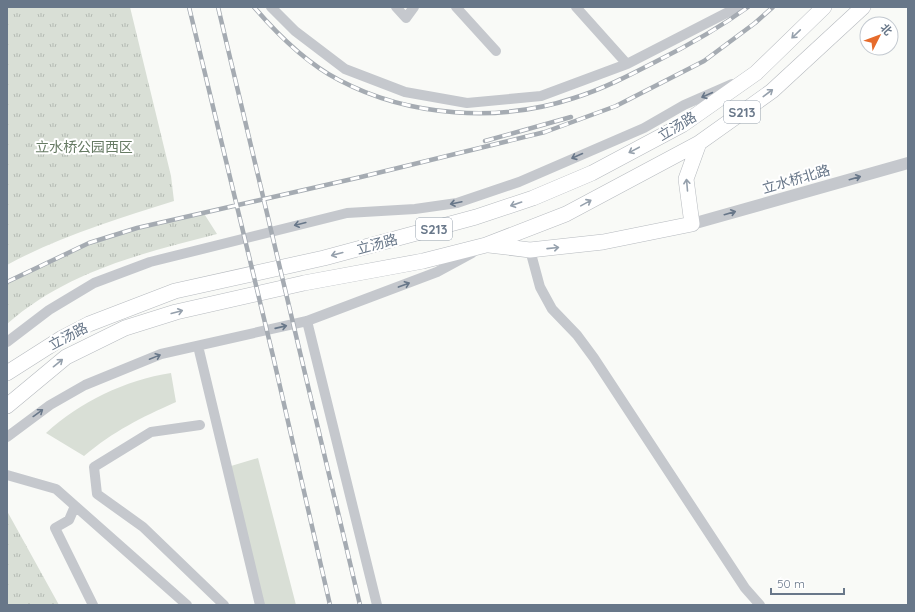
<svg xmlns="http://www.w3.org/2000/svg" width="915" height="612" font-family="Quicksand,'Noto Sans SC',sans-serif">
<style>
.grass{fill:#d9dfd6}
.park{fill:url(#park-tufts)}
.lines{fill:none;stroke-linecap:round;stroke-linejoin:round}
.primary-casing{stroke:#b6babf;stroke-width:16}
.minor{stroke:#c5c8cd;stroke-width:10}
.tertiary{stroke:#c5c8cd;stroke-width:12}
.primary{stroke:#fff;stroke-width:15}
.rail-casing{stroke:#a5abb2;stroke-width:4.5}
.rail{stroke:#fff;stroke-width:3;stroke-dasharray:9;stroke-linecap:butt}
.oneway{stroke:#95a0ac}
.oneway2{stroke:#687789}
.labels{text-anchor:middle;dominant-baseline:central;stroke-width:4;stroke-linejoin:round;paint-order:stroke}
.shield{fill:#fff;stroke:#95a0ac;stroke-width:1}
.shield-label{font-size:13px;font-weight:bold;fill:#687789}
.street-label{font-size:14px;fill:#687789;stroke:#fff}
.park-label{font-size:14px;fill:#667a63;stroke:#fff}
</style>
<defs>
<pattern id="park-tufts" width="24" height="20" patternUnits="userSpaceOnUse"><rect width="24" height="20" fill="#d9dfd6"/><path d="M3 7l-1-3M5 7V3M7 7l1-3M15 17l-1-3M17 17v-4M19 17l1-3" fill="none" stroke="#b4bab3"/></pattern>
</defs>
<rect width="100%" height="100%" fill="#f9faf7"/>
<!-- grass -->
<path class="grass" d="M171 373 176 402C140 418 114 431 84 456L46 433C80 402 125 380 171 373Z
M258 458 296 605H262L231 466Z"/>
<!-- park -->
<path class="park" d="M7 7H130L171 176 174 201C117 219 60 236 7 265Z
M203 212 217 234C142 253 66 272 7 324V282C71 246 132 228 203 212Z
M7 511 59 605H7Z"/>
<g class="lines">
<defs>
<path id="primary" d="M489 245 530 250 603 242 692 224 686 179 699 143
M7 373 62 338 89 324 175 291 324 258 476 217 533 198 592 173 682 125 756 73 824 7
M7 406 66 357 125 328 176 312 304 283 423 261 486 245 566 214 699 143 772 91 863 7"/>
</defs>
<!-- primary casing -->
<use href="#primary" class="primary-casing"/>
<!-- minor -->
<path class="minor" d="M271 7 295 31 345 69 405 92 467 103 541 96 627 64 738 7
M396 7 406 18 414 7
M456 7 496 51
M576 7 627 64
M530 250 540 287 552 309 577 335 594 358 745 588 760 605
M307 321 377 605
M7 342 49 310 94 283 150 262 347 213 415 209 457 203 519 182 644 128 684 105 732 84
M198 346 260 605
M200 425 151 432 94 467 97 494 143 527 224 605
M7 437 50 405 85 385 161 354 307 321 437 272 472 253
M7 475 56 489 187 605
M75 506 69 520 55 528 93 605"/>
<!-- tertiary -->
<path class="tertiary" d="M692 224 908 163"/>
<!-- primary -->
<use href="#primary" class="primary"/>
<defs>
<path id="rail" d="M189 7 273 356 330 605
M218 7 360 605
M254 7C278 35 306 63 339 80 409 117 499 123 574 98 603 89 630 75 657 61 689 45 719 28 748 7
M485 141 571 117
M7 282 89 243 137 228 361 177 545 132 616 106 704 61 755 23 773 7"/>
</defs>
<!-- rail casing -->
<use href="#rail" class="rail-casing"/>
<!-- rail -->
<use href="#rail" class="rail"/>
</g>
<!-- one-way arrows -->
<defs><path id="oneway-shaft" d="M-6 0H5M1.5-3L5.5 0L1.5 3" fill="none" stroke-width="1.6" stroke-linecap="round" stroke-linejoin="round"/></defs>
<g class="oneway">
<use href="#oneway-shaft" transform="translate(796 34) rotate(136)"/>
<use href="#oneway-shaft" transform="translate(768 93) rotate(-37)"/>
<use href="#oneway-shaft" transform="translate(634 150) rotate(152)"/>
<use href="#oneway-shaft" transform="translate(687 185) rotate(-95)"/>
<use href="#oneway-shaft" transform="translate(586 203) rotate(-29)"/>
<use href="#oneway-shaft" transform="translate(516 204) rotate(161)"/>
<use href="#oneway-shaft" transform="translate(553 248) rotate(-6)"/>
<use href="#oneway-shaft" transform="translate(337 254) rotate(165)"/>
<use href="#oneway-shaft" transform="translate(177 312) rotate(-15)"/>
<use href="#oneway-shaft" transform="translate(58 363) rotate(-39)"/>
</g>
<g class="oneway2">
<use href="#oneway-shaft" transform="translate(707 95) rotate(156)"/>
<use href="#oneway-shaft" transform="translate(577 156) rotate(156)"/>
<use href="#oneway-shaft" transform="translate(855 178) rotate(-16)"/>
<use href="#oneway-shaft" transform="translate(456 203) rotate(168)"/>
<use href="#oneway-shaft" transform="translate(730 213) rotate(-16)"/>
<use href="#oneway-shaft" transform="translate(300 224) rotate(166)"/>
<use href="#oneway-shaft" transform="translate(404 285) rotate(-20)"/>
<use href="#oneway-shaft" transform="translate(281 327) rotate(-13)"/>
<use href="#oneway-shaft" transform="translate(155 357) rotate(-22)"/>
<use href="#oneway-shaft" transform="translate(38 413) rotate(-36)"/>
</g>
<g class="labels">
<!-- shield labels -->
<g class="shield">
<rect x="724" y="101" width="36" height="22" rx="3"/>
<rect x="416" y="218" width="36" height="22" rx="3"/>
</g>
<g class="shield-label">
<text x="742" y="112">S213</text>
<text x="434" y="229">S213</text>
</g>
<!-- street labels -->
<g class="street-label">
<text transform="translate(677 126) rotate(-31)">立汤路</text>
<text transform="translate(796 179) rotate(-16)">立水桥北路</text>
<text transform="translate(377 244) rotate(-15)">立汤路</text>
<text transform="translate(68 336) rotate(-28)">立汤路</text>
</g>
<!-- park labels -->
<g class="park-label">
<text x="84" y="147">立水桥公园西区</text>
</g>
</g>
<!-- border -->
<rect width="915" height="612" fill="none" stroke="#687789" stroke-width="16"/>
<!-- north arrow -->
<g transform="translate(879 36) rotate(48)"><circle r="19" fill="#ffffff" stroke="#c3c9d0"/>
<path d="M0-3L7 15L0 10L-7 15Z" fill="#e66b2b"/>
<text y="-6" font-size="11" font-weight="bold" text-anchor="middle" fill="#687789">北</text>
</g>
<!-- scale -->
<path d="M771 588v6h73v-6" fill="none" stroke="#687789" stroke-width="2"/>
<text x="777" y="588" font-size="12" fill="#687789" stroke="#ffffff" stroke-width="3" paint-order="stroke">50 m</text>
</svg>
